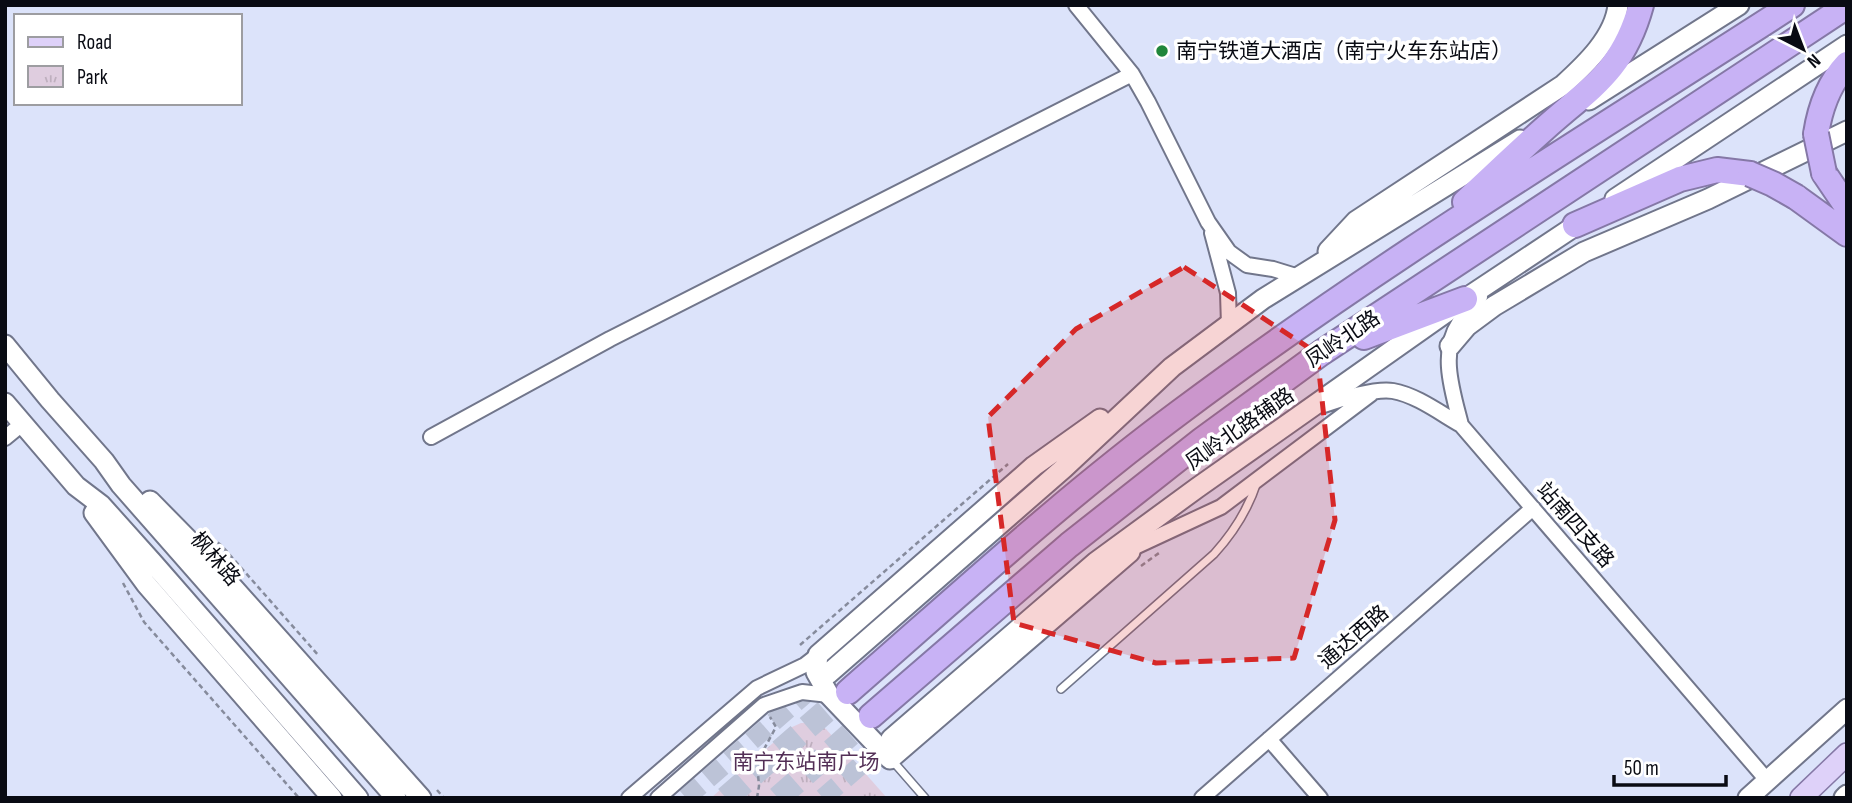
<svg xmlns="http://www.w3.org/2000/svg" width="1852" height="803" font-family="'Sofia Sans Condensed','Noto Sans SC',sans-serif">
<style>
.park{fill:url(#park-tufts)}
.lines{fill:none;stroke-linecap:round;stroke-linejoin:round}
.secondary-tunnel{stroke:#bcc3d7;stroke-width:19;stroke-dasharray:19 10;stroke-linecap:butt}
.highway-tunnel{stroke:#bcc3d7;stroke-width:24;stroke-dasharray:24 12;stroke-linecap:butt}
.lane-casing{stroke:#71768b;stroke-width:10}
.street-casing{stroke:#71768b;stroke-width:18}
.secondary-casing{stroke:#71768b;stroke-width:23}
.primary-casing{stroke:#8578a6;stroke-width:24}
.highway-casing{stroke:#8578a6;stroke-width:28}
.path{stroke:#868b9c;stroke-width:2.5;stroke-dasharray:5 3.5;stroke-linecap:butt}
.lane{stroke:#fff;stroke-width:7}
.street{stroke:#fff;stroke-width:14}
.secondary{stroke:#fff;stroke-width:19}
.primary{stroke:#ded1f9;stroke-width:21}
.highway{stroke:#c8b2f5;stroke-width:24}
.highway-bridge-casing{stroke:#8578a6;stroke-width:28;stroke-linecap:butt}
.highway-bridge{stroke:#c8b2f5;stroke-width:24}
.marked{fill:#d62828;fill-opacity:0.2;stroke:#d62828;stroke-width:5;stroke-dasharray:14 9;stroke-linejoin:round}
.poi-dot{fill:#20863b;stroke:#fff;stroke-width:2.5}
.labels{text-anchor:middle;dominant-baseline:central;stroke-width:7;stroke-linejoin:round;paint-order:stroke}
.poi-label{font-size:21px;fill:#090b13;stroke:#fff;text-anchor:start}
.street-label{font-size:21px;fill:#090b13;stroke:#fff}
.park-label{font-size:21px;fill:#532f56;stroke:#fff}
</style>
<defs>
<pattern id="park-tufts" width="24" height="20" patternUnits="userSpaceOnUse" patternTransform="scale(1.75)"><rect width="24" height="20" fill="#dfcddf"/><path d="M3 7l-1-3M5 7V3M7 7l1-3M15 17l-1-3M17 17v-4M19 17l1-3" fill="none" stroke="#beafbe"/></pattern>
</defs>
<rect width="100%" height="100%" fill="#dce3fa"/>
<!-- park -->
<path class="park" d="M801 723H815L826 729 887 798H711L790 728Z"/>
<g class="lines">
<!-- secondary-tunnel -->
<path class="secondary-tunnel" d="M686 798 817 684
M823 798 891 739"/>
<!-- highway-tunnel -->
<path class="highway-tunnel" d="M726 798 848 692
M778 798 871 716"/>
<defs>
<path id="lane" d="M1061 689 1214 554C1234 532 1248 510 1257 482
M891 759 925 798"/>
<path id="street" d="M1076 5 1132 74 1148 102 1208 222 1229 252 1247 265 1273 269 1299 277
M1212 233 1228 293 1229 325
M1324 405C1340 399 1376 388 1393 391 1416 395 1440 413 1461 425L1766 779
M1461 425C1453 393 1439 353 1459 323 1465 314 1473 306 1480 297
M431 437 610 339 1132 74
M5 438 22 424
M1135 547 1221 507 1371 394
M1269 739 1320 798
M629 798 757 688 805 665 818 655
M658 798 764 705 802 692 829 695
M1202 798 1533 508"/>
<path id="secondary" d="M1589 100 1739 5
M1615 199 1847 45
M1328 251 1356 221 1563 85C1585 65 1615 37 1618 5
M5 345 50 400 104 461 121 485 396 798
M1450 346 1467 326 1494 306 1584 252 1708 199 1847 131
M5 403 76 486 101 505 153 563 358 798
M1100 419 1034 466 818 655 816 672 829 695 890 759 1130 552
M150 501 212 564 421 798
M94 513 146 584 332 798
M828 674 1064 468 1172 367 1263 299 1520 140
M891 739 1096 562 1197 488 1465 299 1587 218
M1748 798 1847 709
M1844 798 1847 795"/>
<path id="primary" d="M1801 798 1847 754"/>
<path id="highway" d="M1816 134C1820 108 1828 84 1847 64
M1824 173 1847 207
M1796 197 1847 234
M1465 202C1491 178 1517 153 1544 129 1591 87 1623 71 1641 5
M1575 225 1680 179 1717 170 1750 174
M1364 337 1465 299
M848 692C957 597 1064 498 1180 412 1376 265 1586 138 1792 5
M871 716 1069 545 1202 440 1321 353 1847 6"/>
</defs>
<!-- lane casing -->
<use href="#lane" class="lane-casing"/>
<!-- street casing -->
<use href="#street" class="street-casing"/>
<!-- secondary casing -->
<use href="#secondary" class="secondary-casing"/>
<!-- primary casing -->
<use href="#primary" class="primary-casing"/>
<!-- highway casing -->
<use href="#highway" class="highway-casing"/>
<!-- path -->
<path class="path" d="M211 537 222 546 319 656
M1141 566 1159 553
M123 583 144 622 299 798
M800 645 1008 464
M437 790 444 798
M757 798 759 786 757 762 776 727 770 717"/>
<!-- lane -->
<use href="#lane" class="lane"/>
<!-- street -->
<use href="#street" class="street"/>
<!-- secondary -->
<use href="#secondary" class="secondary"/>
<!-- primary -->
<use href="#primary" class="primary"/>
<!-- highway -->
<use href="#highway" class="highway"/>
<defs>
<path id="highway-bridge" d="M1816 134 1824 173
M1750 174 1773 184 1796 197"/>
</defs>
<!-- highway-bridge casing -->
<use href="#highway-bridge" class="highway-bridge-casing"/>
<!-- highway-bridge -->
<use href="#highway-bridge" class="highway-bridge"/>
</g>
<!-- marked area -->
<path class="marked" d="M1184 267 1317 353 1335 520 1294 658 1156 663 1014 623 988 417 1076 329Z"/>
<!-- markers -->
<circle class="poi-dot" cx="1162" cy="51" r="7"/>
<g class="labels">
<!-- poi labels -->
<g class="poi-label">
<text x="1176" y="51">南宁铁道大酒店（南宁火车东站店）</text>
</g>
<!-- street labels -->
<g class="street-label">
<text transform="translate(1343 339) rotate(-34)">凤岭北路</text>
<text transform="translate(1240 429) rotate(-35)">凤岭北路辅路</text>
<text transform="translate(1575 525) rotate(49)">站南四支路</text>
<text transform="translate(215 559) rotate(49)">枫林路</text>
<text transform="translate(1354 637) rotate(-41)">通达西路</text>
</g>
<!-- park labels -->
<g class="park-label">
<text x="806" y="762">南宁东站南广场</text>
</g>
</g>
<!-- border -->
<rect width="1852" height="803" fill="none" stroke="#090b13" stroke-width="14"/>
<!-- legend -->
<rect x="14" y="14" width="228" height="91" fill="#ffffff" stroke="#9d9da1" stroke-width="2"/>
<rect x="28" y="37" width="35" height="10" fill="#ded1f9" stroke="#9d9da1" stroke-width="2"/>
<text x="77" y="49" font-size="21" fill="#090b13">Road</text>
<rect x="28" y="66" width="35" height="21" fill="url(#park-tufts)" stroke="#9d9da1" stroke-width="2"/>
<text x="77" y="84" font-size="21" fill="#090b13">Park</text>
<!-- north arrow -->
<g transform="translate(1803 49) rotate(138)" stroke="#ffffff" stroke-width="5" paint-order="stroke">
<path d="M0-5L12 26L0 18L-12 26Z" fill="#090b13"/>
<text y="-10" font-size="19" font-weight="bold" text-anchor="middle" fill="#090b13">N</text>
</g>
<!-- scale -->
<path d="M1614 775v10h112v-10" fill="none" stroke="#090b13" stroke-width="3.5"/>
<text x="1624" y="775" font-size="21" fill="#090b13" stroke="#ffffff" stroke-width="5" paint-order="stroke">50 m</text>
</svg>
